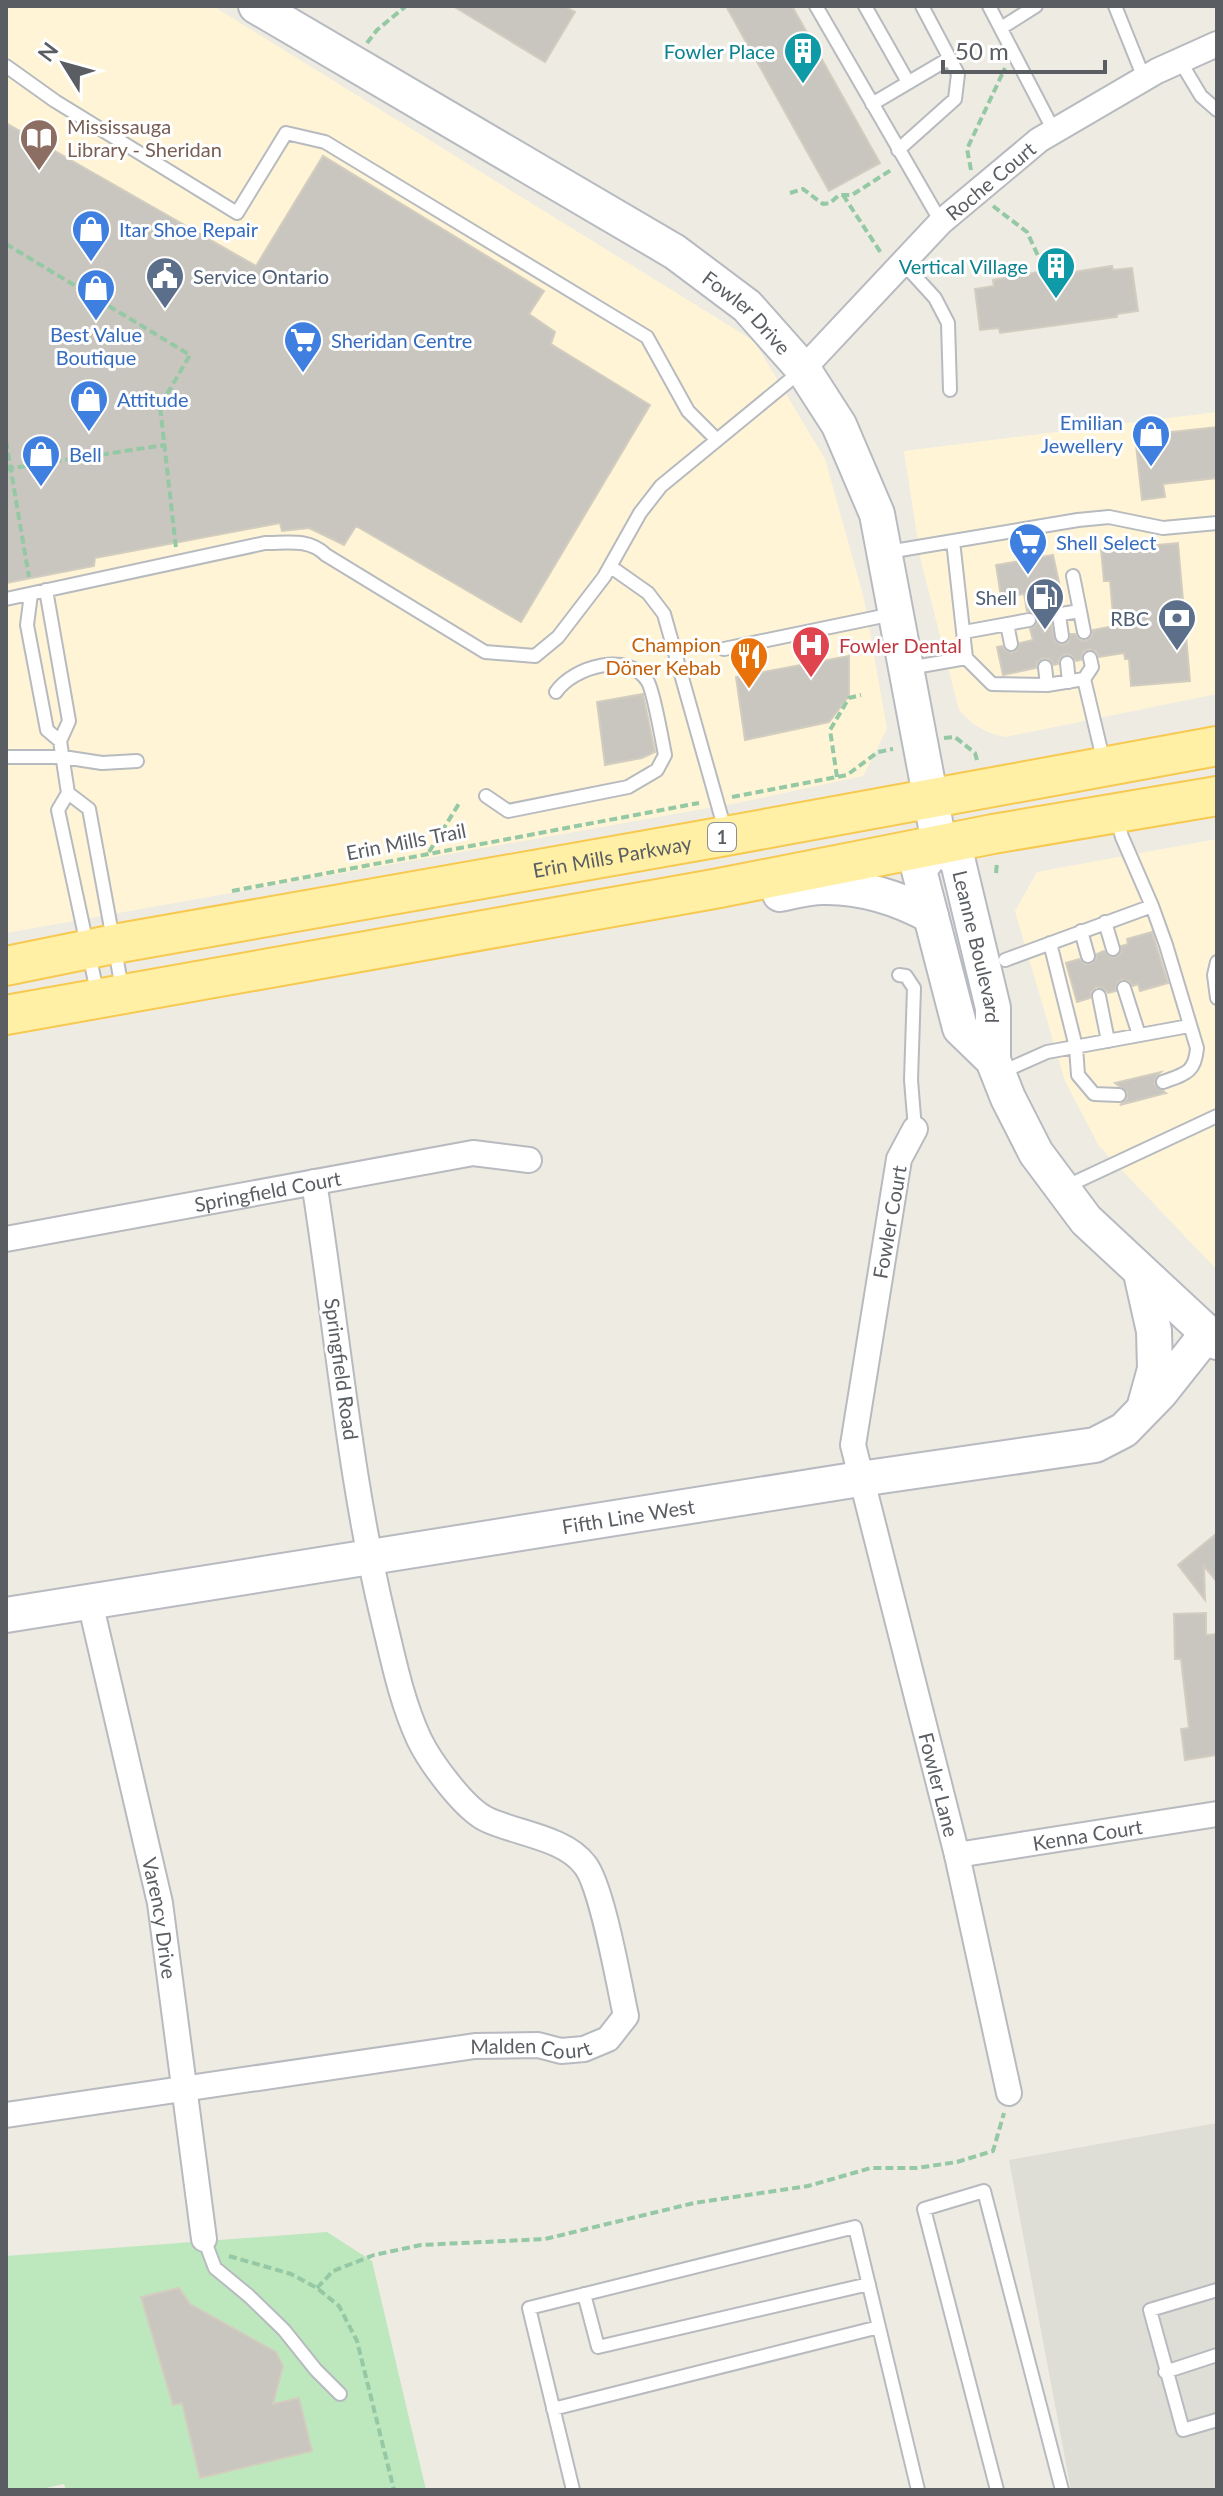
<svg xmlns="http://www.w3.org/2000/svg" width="1223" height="2496" font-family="Lato,sans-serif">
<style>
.commercial{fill:#fff5d6}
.industrial{fill:#deddd6}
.green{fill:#bde7bd}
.building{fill:#c9c6bf;stroke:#d3cdc0;stroke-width:2}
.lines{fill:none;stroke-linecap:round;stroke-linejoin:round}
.lane-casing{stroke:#b7babf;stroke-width:16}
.street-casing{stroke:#b7babf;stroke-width:28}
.secondary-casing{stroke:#b7bbc1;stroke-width:38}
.primary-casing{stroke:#f7c951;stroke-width:42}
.path{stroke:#95c8a4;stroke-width:4;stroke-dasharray:8 4;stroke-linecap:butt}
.lane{stroke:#fff;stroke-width:12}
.street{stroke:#fff;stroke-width:24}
.secondary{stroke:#fff;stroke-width:34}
.primary{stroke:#fff0a6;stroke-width:38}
.labels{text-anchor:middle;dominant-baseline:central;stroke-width:6;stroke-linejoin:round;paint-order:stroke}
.shield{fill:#fff;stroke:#8c8e92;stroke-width:2}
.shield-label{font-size:18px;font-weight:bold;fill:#5a5e63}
.culture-label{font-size:20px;fill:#0d838f;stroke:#fff;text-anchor:end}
.education-label{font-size:20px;fill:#785e54;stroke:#fff;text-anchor:start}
.street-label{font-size:20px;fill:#5a5e63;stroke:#fff}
.shop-label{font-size:20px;fill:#366cbe;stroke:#fff;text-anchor:start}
.service-label{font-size:20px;fill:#4e5e75;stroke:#fff;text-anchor:end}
.food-label{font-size:20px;fill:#c56008;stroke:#fff;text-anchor:end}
.health-label{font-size:20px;fill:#be3a42;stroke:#fff;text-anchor:start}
</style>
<rect width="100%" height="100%" fill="#eeebe2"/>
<!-- commercial -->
<path class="commercial" d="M6 6H213L754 341 825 459 864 599 887 729 863 776 742 802 6 933Z
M1217 412V694L1005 737 990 733 973 724 959 710 921 561 904 451Z
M1217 839V1270L1099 1146 1065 1081 1015 911 1037 872Z"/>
<!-- industrial -->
<path class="industrial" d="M1217 2123V2490H1071L1009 2160Z"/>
<!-- green -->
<path class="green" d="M327 2232 372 2261 426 2490H66L64 2484 37 2490H6V2256Z"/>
<!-- building -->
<path class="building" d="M453 6H564L575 12 545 62Z
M726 6H792L880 163 829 191Z
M6 123 256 266 323 156 544 291 529 314 555 332 551 344 650 405 521 622 356 526 344 545 309 528 282 531 280 523 95 558 94 566 6 583Z
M1073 266 1074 272 1112 266 1113 270 1132 268 1138 311 1117 314V317L1000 333 999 328 980 330 975 289 994 286 993 280Z
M1217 427V478L1163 484 1165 497 1142 500 1135 436Z
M1178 543 1190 681 1131 686 1129 659H1125L1124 653 1099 657 1096 651 1089 649 1083 652 1081 660 1076 661 1071 655 1065 654 1059 659 1058 664 1054 665 1049 659 1043 658 1037 663 1036 668 1003 675 997 647 1002 646 1005 650 1012 653 1017 650 1020 643 1033 640 1030 629 1035 626 1038 619 1035 614 1027 611 1024 594 1001 597 996 565 1053 555 1060 587 1050 590 1054 606 1049 609 1046 616 1051 623 1055 641 1062 645 1068 643 1071 634H1075L1080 640 1086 641 1092 636 1093 630 1114 626 1110 581H1104L1101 550Z
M849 656V696L829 722 745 740 736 677Z
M643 694 655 752 642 758 605 765 597 702Z
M1152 932 1168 983 1140 991 1138 984 1133 986 1129 981 1122 979 1117 983 1116 991 1108 993 1103 988 1096 987 1091 992 1090 998 1077 1002 1066 963 1079 959 1085 964H1091L1096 959 1097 954 1104 951 1110 957H1116L1121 952V946L1128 944 1127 939Z
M1161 1072 1156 1077 1154 1084 1166 1093 1120 1105 1127 1099V1092L1115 1083Z
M1217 1533V1582L1204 1566 1205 1600 1178 1565Z
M1206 1613V1635L1217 1634V1755L1185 1760 1181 1729 1189 1728 1181 1659H1175L1174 1614Z
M179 2288 190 2304 276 2352 283 2366 273 2404 299 2398 312 2451 200 2478 182 2403 173 2405 141 2297Z"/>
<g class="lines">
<defs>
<path id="lane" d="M816 6 941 222
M865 6 908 82
M989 6 1054 131
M1115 6 1144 78
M1001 28 1036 6
M1180 61 1201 96 1217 110
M6 66 55 101 237 213 286 133 325 142 647 337 688 411 717 440
M872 104 950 58
M898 150 955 99 958 74 922 6
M903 263 935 298 948 323 950 390
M888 552 1078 520 1109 517 1163 528 1217 523
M611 567 648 593 664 614 725 830
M46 590 69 721 60 741 68 793 58 810 98 996
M31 594 27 625 47 730 60 741
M6 599 265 543C287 543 309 538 326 555L485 652 535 656 558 637 604 577 640 513 661 486 801 371
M1080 611 1084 632
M1055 615 1080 611 1073 576
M1059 615 1062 636
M1007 624 1011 644
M964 632 1029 620
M724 649 893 614
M966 658 992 684 1047 685 1084 679 1104 763
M1067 663 1069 682
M1045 667 1047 685
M909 668 966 658 953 541
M1084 679 1092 667 1090 658
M6 757H63L102 763 137 761
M68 793 89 809 122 988
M486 796 508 811 628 787 657 770 665 755C662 740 654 693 648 682 629 650 573 667 556 692
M1152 906 1166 945 1197 1048C1195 1073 1185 1074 1163 1082
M1105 922 1113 949
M1081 931 1088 956
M1050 943 1076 1047 1078 1075 1094 1094 1119 1095
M1005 960 1152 906 1122 837 1116 816
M1217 962 1214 975 1217 998
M899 975 906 976 914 988 911 1080 915 1129
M1124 988 1139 1035
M1099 996 1108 1041
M1002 1072 1047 1052 1189 1026
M1065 1187 1217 1116
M204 2239 215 2268 249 2296 284 2330 316 2370 340 2394
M1217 2290 1150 2310 1183 2430 1217 2420
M584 2294 598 2347 869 2284
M1165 2372 1217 2355
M553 2409 879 2327
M573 2490 529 2308 855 2227 918 2490
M997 2490 924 2209 984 2191 1062 2490"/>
<g id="street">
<path id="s1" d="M803 369 941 222 1039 140 1157 71 1217 44"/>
<path id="s2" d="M915 1129 899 1159 853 1445 957 1855 1009 2093"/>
<path id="s3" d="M6 1239 473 1153 529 1160"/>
<path id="s4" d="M90 1602 160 1903 204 2239"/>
<path id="s5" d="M957 1855 1217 1814"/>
<path id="s6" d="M6 2115 475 2046 538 2045 561 2051 584 2049 608 2039 626 2016C619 1984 602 1886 585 1865 565 1838 519 1834 488 1820 465 1810 430 1762 419 1739 401 1700 393 1658 383 1617 349 1475 337 1327 314 1182"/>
</g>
<g id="secondary">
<path id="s7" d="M256 6 675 252 747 306 803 369 839 425 877 514 939 843"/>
<path d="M939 843 919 870 960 1028 993 1060 1008 1098 1036 1153 1086 1220 1217 1342"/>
<path id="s8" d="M939 843 958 862 993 1008V1060"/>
<path d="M780 894C794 891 809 887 823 887 860 886 899 898 931 916"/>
<path d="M1141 1273 1154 1331 1155 1369 1145 1405"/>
<path id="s9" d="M6 1615 860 1479 1095 1445 1124 1430 1160 1393 1206 1335"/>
</g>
<g id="primary">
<path id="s10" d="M6 966 114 944 726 836 1217 746"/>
<path d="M6 1015 714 889 993 834 1217 796"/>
</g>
</defs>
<!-- lane casing -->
<use href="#lane" class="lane-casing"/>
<!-- street casing -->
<use href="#street" class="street-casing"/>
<!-- secondary casing -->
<use href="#secondary" class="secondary-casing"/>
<!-- primary casing -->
<use href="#primary" class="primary-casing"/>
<!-- path -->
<path class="path" d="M367 43 377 30 406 6
M971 170 967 149 1005 68
M790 193 803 189 823 204 830 203 839 195H852L891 170
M843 195 881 253
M993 206 1027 232 1040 260
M6 244 190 355 160 406 176 548
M6 441 29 577
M6 469 165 445
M944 738 955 737 975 753 977 760
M837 777 830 730 849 698 861 695
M732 797 847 775 878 752 893 749
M429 852 460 802
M996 873 997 863
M232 891 699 803
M229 2256 291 2274 317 2288 339 2306 357 2341 394 2490
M317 2288 333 2271 374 2255 421 2245 545 2239 694 2203 808 2186 871 2168H917L957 2162 993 2151 1004 2113"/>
<!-- lane -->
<use href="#lane" class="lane"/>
<!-- street -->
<use href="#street" class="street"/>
<!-- secondary -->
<use href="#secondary" class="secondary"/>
<!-- primary -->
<use href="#primary" class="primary"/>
</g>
<!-- icons -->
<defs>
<symbol id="building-pin" viewBox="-11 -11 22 30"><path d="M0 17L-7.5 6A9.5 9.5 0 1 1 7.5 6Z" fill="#0f9aa8" stroke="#fff"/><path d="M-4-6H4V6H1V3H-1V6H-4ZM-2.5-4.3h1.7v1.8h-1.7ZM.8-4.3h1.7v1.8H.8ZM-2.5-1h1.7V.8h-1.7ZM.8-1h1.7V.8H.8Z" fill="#fff"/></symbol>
<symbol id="library-pin" viewBox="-11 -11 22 30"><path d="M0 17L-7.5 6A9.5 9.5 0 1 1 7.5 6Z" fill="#8d6e63" stroke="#fff"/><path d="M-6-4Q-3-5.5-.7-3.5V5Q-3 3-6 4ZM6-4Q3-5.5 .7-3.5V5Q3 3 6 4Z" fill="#fff"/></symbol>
<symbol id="shop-pin" viewBox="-11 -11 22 30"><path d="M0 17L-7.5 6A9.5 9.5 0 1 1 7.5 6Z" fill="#3f7fe0" stroke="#fff"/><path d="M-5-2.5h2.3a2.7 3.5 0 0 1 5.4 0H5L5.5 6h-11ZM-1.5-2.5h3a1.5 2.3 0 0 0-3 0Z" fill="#fff"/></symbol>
<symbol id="civic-pin" viewBox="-11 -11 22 30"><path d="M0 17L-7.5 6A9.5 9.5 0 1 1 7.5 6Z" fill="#5c6f8a" stroke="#fff"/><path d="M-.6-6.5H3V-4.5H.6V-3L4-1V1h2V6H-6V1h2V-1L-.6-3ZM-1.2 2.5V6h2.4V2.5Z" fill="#fff"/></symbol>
<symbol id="supermarket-pin" viewBox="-11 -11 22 30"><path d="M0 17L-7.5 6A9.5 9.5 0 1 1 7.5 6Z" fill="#3f7fe0" stroke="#fff"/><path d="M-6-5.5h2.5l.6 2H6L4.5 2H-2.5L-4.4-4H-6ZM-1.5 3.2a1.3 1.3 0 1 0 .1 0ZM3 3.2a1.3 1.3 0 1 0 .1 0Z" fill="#fff"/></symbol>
<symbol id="fuel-pin" viewBox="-11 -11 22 30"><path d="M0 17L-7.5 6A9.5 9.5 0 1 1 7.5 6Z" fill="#5c6f8a" stroke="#fff"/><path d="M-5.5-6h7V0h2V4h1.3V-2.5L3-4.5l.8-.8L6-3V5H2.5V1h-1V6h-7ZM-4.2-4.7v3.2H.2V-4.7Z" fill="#fff"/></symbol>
<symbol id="bank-pin" viewBox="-11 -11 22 30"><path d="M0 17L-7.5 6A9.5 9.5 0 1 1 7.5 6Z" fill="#5c6f8a" stroke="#fff"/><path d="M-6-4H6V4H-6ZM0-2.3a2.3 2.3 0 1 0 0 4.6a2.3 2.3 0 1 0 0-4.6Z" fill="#fff"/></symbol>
<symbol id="hospital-pin" viewBox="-11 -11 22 30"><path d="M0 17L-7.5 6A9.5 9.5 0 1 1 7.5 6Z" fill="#e0444e" stroke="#fff"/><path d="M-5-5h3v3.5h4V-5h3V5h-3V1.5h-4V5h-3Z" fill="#fff"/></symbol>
<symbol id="restaurant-pin" viewBox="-11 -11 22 30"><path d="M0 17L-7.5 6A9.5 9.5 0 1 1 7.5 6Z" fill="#e8710a" stroke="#fff"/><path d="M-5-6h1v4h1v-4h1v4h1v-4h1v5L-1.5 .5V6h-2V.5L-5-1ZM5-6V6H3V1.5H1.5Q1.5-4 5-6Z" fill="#fff"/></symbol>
</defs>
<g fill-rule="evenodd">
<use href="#building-pin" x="781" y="29" width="44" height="60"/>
<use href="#library-pin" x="17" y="116" width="44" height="60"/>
<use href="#shop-pin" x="69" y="207" width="44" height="60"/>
<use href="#building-pin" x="1034" y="244" width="44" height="60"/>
<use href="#civic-pin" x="143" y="254" width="44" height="60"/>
<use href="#shop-pin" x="74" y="266" width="44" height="60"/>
<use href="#supermarket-pin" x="281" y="318" width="44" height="60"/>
<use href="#shop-pin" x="67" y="377" width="44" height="60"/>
<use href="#shop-pin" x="1129" y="412" width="44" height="60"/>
<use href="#shop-pin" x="19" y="432" width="44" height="60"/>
<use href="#supermarket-pin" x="1006" y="520" width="44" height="60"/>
<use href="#fuel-pin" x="1023" y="575" width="44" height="60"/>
<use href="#bank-pin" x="1155" y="596" width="44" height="60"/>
<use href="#hospital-pin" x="789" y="623" width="44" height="60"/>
<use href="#restaurant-pin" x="727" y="634" width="44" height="60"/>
</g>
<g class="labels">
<!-- shield labels -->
<rect class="shield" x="708" y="823" width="28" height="28" rx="6"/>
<g class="shield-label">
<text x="722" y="837">1</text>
</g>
<!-- culture labels -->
<g class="culture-label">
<text x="775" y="51">Fowler Place</text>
<text x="1028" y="266">Vertical Village</text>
</g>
<!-- education labels -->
<g class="education-label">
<text x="67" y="126">Mississauga<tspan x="67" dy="23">Library - Sheridan</tspan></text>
</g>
<!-- street labels -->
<g class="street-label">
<text stroke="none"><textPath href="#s1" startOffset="266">Roche Court</textPath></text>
<text stroke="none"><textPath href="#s7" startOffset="580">Fowler Drive</textPath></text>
<text transform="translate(406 841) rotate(-11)">Erin Mills Trail</text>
<text stroke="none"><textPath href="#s10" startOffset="616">Erin Mills Parkway</textPath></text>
<text stroke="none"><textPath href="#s8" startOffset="114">Leanne Boulevard</textPath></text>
<text stroke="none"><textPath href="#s3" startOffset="266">Springfield Court</textPath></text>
<text transform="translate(889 1222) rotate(-80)">Fowler Court</text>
<text transform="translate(342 1369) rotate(82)">Springfield Road</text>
<text stroke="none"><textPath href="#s9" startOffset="630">Fifth Line West</textPath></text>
<text stroke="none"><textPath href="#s2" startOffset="674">Fowler Lane</textPath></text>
<text stroke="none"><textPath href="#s5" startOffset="132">Kenna Court</textPath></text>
<text stroke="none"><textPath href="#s4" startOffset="324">Varency Drive</textPath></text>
<text stroke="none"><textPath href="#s6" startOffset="530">Malden Court</textPath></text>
</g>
<!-- shop labels -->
<g class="shop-label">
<text x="119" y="229">Itar Shoe Repair</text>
<text x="96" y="334" text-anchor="middle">Best Value<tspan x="96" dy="23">Boutique</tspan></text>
<text x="331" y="340">Sheridan Centre</text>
<text x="117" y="399">Attitude</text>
<text x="1123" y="422" text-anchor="end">Emilian<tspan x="1123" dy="23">Jewellery</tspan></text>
<text x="69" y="454">Bell</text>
<text x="1056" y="542">Shell Select</text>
</g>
<!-- service labels -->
<g class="service-label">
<text x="193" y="276" text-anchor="start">Service Ontario</text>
<text x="1017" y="597">Shell</text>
<text x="1149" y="618">RBC</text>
</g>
<!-- food labels -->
<g class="food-label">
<text x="721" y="644">Champion<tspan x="721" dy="23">Döner Kebab</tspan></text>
</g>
<!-- health labels -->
<g class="health-label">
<text x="839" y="645">Fowler Dental</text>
</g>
</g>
<!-- border -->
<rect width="1223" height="2496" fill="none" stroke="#5a5e63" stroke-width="16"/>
<!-- north arrow -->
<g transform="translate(64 64) rotate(307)" stroke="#ffffff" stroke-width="6" paint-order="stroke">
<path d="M0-6L14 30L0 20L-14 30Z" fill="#5a5e63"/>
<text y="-12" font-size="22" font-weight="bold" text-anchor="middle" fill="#5a5e63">N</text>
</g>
<!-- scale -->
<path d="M943 60v12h162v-12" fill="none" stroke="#5a5e63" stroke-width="4"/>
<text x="955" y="60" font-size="24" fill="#5a5e63" stroke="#ffffff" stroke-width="6" paint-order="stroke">50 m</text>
</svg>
